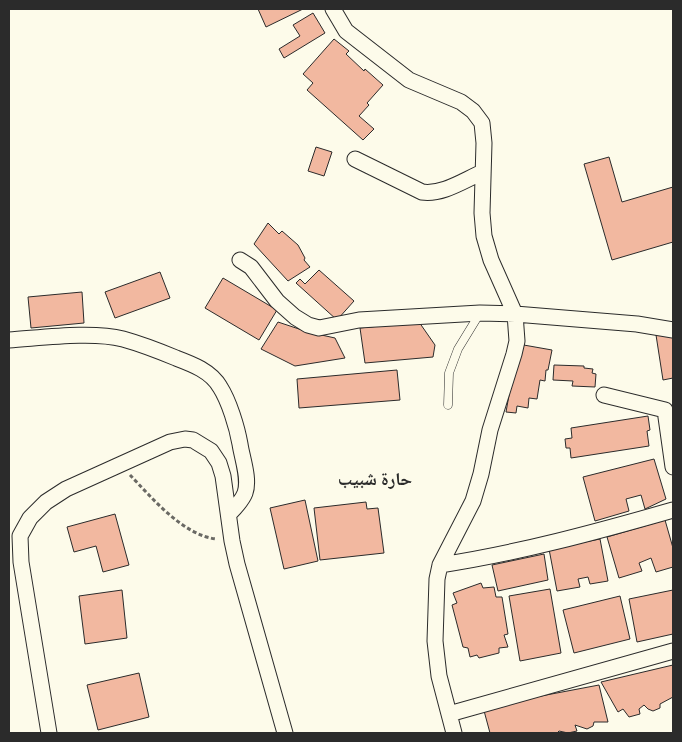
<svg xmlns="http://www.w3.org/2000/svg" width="682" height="742" font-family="'Public Sans','Noto Naskh Arabic',sans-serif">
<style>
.building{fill:#f2b8a0;stroke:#2b2b2b}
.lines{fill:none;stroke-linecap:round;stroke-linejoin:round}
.lane-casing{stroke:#2b2b2b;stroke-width:9}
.street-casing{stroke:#2b2b2b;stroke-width:17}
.path{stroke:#6a6964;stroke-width:3;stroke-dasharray:4 2.5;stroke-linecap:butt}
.lane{stroke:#fdfbea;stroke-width:8}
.street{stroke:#fdfbea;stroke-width:15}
.labels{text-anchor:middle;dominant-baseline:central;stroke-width:4;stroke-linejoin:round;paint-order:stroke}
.quarter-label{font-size:18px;font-weight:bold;fill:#2b2b2b;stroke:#fdfbea}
</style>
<rect width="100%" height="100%" fill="#fdfbea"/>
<!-- building -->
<path class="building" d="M258 9H303L266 27Z
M313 13 325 33 284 58 279 49 300 36 293 25Z
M334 39 349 51 346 54 364 71 365 69 383 85 367 103 369 105 359 116 374 129 363 140 307 90 313 83 303 74Z
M316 147 332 152 324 176 308 171Z
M609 157 622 202 673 187V242L612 260 584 164Z
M268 223 279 234 282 231 298 245 305 258 304 260 310 267 288 281 254 244Z
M319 270 354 301 337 320 296 283 300 279 305 284Z
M160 272 170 298 115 318 105 292Z
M223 278 277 310 259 340 205 308Z
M82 292 84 323 31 328 28 297Z
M278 322 308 332 335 338 345 358 295 366 261 349Z
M419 322 435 345 433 357 365 363 360 328Z
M673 332V378L663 380 656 335Z
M518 344 552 350 548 370H546L545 381 540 380 537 399 529 398 528 408 517 406 516 413 506 412Z
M554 365 584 366V368L593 369 592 373 596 374 595 387 572 386 573 381 553 380Z
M397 370 400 400 299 408 297 379Z
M648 416 650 430 647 431 649 446 571 458 570 448H566L565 439 572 438 571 428Z
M654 459 666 499 645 509 641 495 626 499 629 511 595 521 583 477Z
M305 500 318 561 284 569 270 508Z
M366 502 367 509 378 508 384 553 320 560 314 508Z
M115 514 129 565 103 572 96 546 74 552 67 527Z
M665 520 673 548V567L656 572 651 558 639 563 642 571 619 578 607 537Z
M600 539 608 581 590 584 588 577 578 579 580 587 557 591 549 549Z
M544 554 548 580 498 591 492 565Z
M481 583 483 588 494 587 496 597H502L508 634 504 635 508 647 499 648V653L479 658 477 655 470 657 468 648 463 647 452 605 457 603 453 593Z
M550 589 561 653 520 661 509 596Z
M122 590 127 638 85 644 79 596Z
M673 590V634L637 642 629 599Z
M620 596 630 639 574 653 563 610Z
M673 665V697L660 704V708L653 711 648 709 644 705 639 709 640 714 629 717 623 709 618 712 601 682Z
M139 673 149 717 98 730 87 685Z
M599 685 608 722H594L593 726 587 729 575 725 577 731 568 733 559 731 557 733H490L483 707Z"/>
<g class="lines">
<defs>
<path id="lane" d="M448 405 449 373 458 349 480 313"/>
<path id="street" d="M333 9 346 31 409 80 461 102 473 111 482 123 484 143 482 213 484 236 491 260 515 314 517 341 514 354 490 430 481 474 473 501 440 565 437 579 435 641 439 676 454 733
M355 159 422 192C443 195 464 180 483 172
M240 260 251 267 277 301 295 317 308 325 319 328 359 320 480 313 515 314 637 324 673 330
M9 340C41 338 92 331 123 339 141 344 159 351 176 358 192 364 211 371 220 387 229 401 237 427 240 444 242 458 250 479 245 493 242 501 235 508 229 514
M604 395 665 410 673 467
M440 565C519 553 596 532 673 510
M449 714 673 651
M49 733 21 562 20 536 30 518 46 502 66 489 170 442 185 439 193 440 211 451 219 463 223 476 232 541 237 564 285 733"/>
</defs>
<!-- lane casing -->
<use href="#lane" class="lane-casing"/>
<!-- street casing -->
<use href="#street" class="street-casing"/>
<!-- path -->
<path class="path" d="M130 475C152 498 183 535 216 539"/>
<!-- lane -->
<use href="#lane" class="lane"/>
<!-- street -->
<use href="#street" class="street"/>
</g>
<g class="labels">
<!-- quarter labels -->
<g class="quarter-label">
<text x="375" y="478">حارة شبيب</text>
</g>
</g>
<!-- border -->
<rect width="682" height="742" fill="none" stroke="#2b2b2b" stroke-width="20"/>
</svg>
